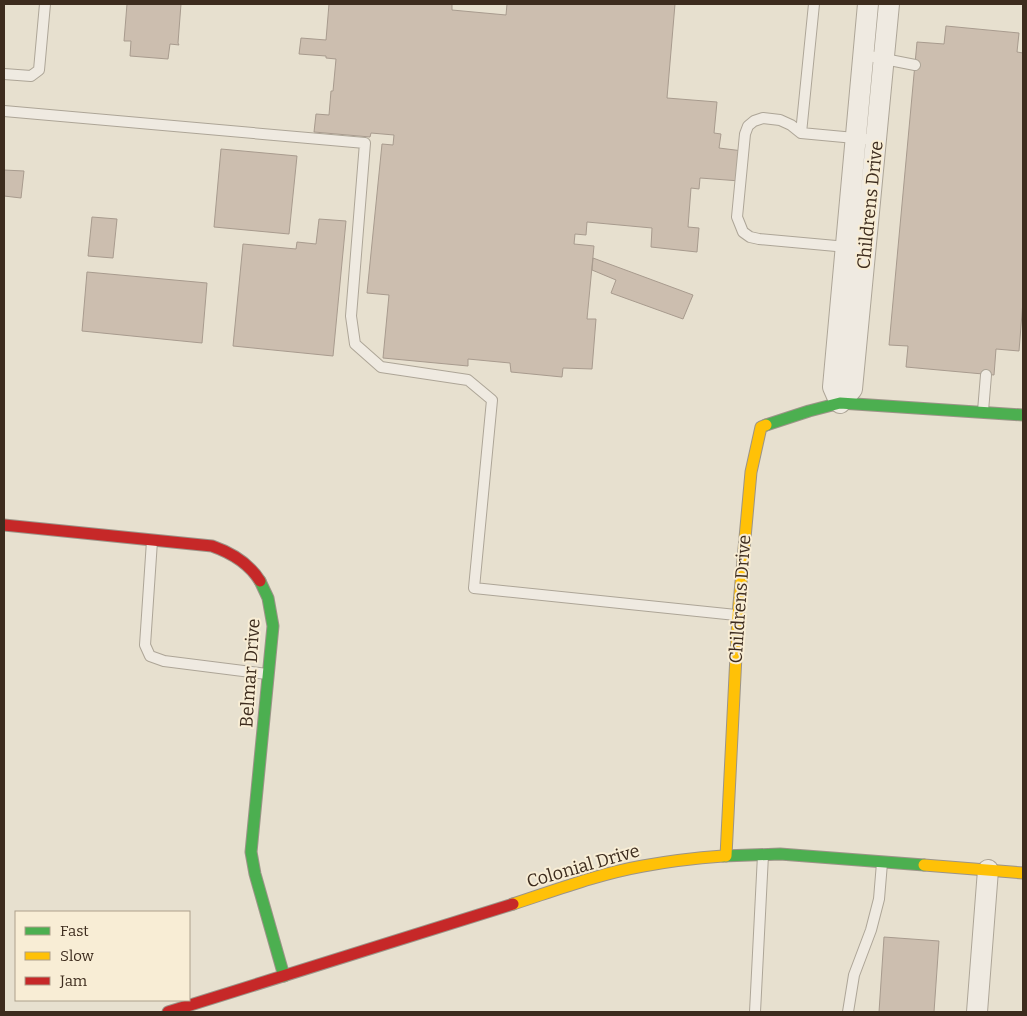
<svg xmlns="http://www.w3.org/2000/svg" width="1027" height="1016" font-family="Bitter,serif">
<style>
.building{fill:#ccbeaf;stroke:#a89b8e}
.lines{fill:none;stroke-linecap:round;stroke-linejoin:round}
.lane-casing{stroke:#ada597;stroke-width:12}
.street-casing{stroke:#ada597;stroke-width:22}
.fast-casing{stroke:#9c9488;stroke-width:13}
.slow-casing{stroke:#9c9488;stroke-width:13}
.jam-casing{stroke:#9c9488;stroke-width:13}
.lane{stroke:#efeae1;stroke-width:10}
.street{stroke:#efeae1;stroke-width:20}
.fast{stroke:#4caf50;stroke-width:11}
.slow{stroke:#ffc107;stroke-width:11}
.jam{stroke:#c62828;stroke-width:11}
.labels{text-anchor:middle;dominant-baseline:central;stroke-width:4;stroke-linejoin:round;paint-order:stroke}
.street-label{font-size:18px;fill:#3d2c1e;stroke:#f8edd5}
</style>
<rect width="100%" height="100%" fill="#e7e0cf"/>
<!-- building -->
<path class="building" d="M127 4H181L178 43 179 45 170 44 168 59 130 56 131 41H124Z
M329 4H452V10L506 15 507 4H675L667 98 717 102 714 133 721 134 719 148 743 151 740 181 700 178 699 189 691 188 688 227 699 228 697 252 651 247 652 228 587 222 586 235 575 234 574 244 594 246 587 319H596L592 369 563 368 562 377 511 372 510 363 468 359V366L383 358 389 295 367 293 382 144 393 145 394 135 371 133 370 137 314 132 316 114 329 115 331 91H333L336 59 326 58V56L299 54 301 38 326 40Z
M946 26 1019 33 1017 52 1023 53V301L1019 351 996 349 994 375 906 367 908 346 889 345 917 42 944 44Z
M221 149 297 156 289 234 214 227Z
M4 170 24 171 21 198 4 196Z
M92 217 117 219 113 258 88 256Z
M319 219 346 221 333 356 233 346 243 244 296 249 297 242 316 244Z
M593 258 693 295 683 319 611 293 616 280 592 270Z
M87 272 207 283 202 343 82 331Z
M884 937 939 941 934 1012H879Z"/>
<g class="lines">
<defs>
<path id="lane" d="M864 55 915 65
M4 74 31 76 39 70 45 4
M4 111 365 143 351 316 355 344 381 367 468 380 492 400 474 588 736 615
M801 133 814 4
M847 247 759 239 750 237 743 232 737 217 745 134 748 126 754 121 763 118 780 120 791 125 801 133 876 140
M983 411 986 375
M152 541 145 645 150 656 164 661 267 674
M755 1012 763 855
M848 1012 854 975 871 930 879 899 882 863"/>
<path id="street" d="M868 4 833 387 840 403 852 389 889 4
M977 1012 988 870"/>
<path id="fast" d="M766 425 809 411 840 403 1023 415
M260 581 268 598 273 626 251 852 255 874 284 976
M723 856 780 854 924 865"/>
<path id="slow" d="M726 856 738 615 751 472 761 427 766 425
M924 865 1023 873
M513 904C556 890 598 874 643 866 670 861 696 858 723 856"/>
<path id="jam" d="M4 525 212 546C232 553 249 563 260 581
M168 1012 513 904"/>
</defs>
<!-- lane casing -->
<use href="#lane" class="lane-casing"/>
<!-- street casing -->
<use href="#street" class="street-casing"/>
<!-- fast casing -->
<use href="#fast" class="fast-casing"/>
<!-- slow casing -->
<use href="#slow" class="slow-casing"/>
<!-- jam casing -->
<use href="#jam" class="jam-casing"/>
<!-- lane -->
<use href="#lane" class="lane"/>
<!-- street -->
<use href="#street" class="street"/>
<!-- fast -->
<use href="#fast" class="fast"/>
<!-- slow -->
<use href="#slow" class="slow"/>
<!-- jam -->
<use href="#jam" class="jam"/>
</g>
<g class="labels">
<!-- street labels -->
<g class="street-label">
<text transform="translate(870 205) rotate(-84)">Childrens Drive</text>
<text transform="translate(740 599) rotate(-86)">Childrens Drive</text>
<text transform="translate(250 673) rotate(-86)">Belmar Drive</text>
<text transform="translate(583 866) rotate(-16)">Colonial Drive</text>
</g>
</g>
<!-- border -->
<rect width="1027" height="1016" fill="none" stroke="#3d2c1e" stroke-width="10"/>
<!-- legend -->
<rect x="15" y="911" width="175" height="90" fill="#f8edd5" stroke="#ada08c"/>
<rect x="25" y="927" width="25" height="8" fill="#4caf50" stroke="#ada08c"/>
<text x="60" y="936" font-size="15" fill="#3d2c1e">Fast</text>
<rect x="25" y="952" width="25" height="8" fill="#ffc107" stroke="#ada08c"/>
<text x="60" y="961" font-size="15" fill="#3d2c1e">Slow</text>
<rect x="25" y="977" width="25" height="8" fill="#c62828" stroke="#ada08c"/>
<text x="60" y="986" font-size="15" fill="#3d2c1e">Jam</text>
</svg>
